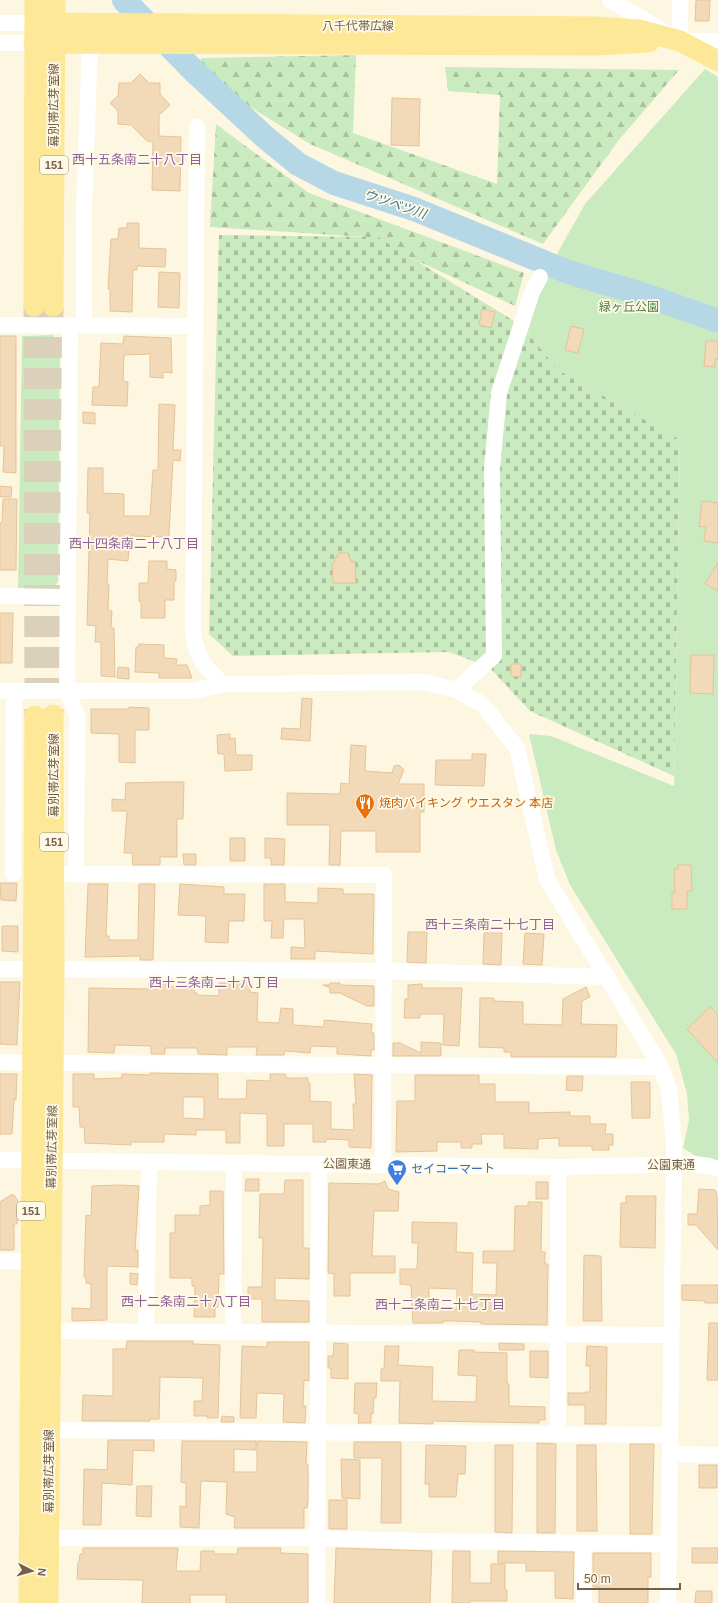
<svg xmlns="http://www.w3.org/2000/svg" width="718" height="1603" font-family="Arial,'Noto Sans JP',sans-serif">
<style>
.green{fill:#caeac0}
.forest{fill:url(#forest-firs)}
.cemetery{fill:url(#cemetery-stones)}
.lines{fill:none;stroke-linecap:round;stroke-linejoin:round}
.river{stroke:#b6d7e6;stroke-width:24}
.building{fill:#f2d9b8;stroke:#e5c398;fill-rule:evenodd}
.major-tunnel{stroke:#dbd1bb;stroke-width:21;stroke-dasharray:21 10;stroke-linecap:butt}
.minor{stroke:#fff;stroke-width:16}
.major{stroke:#fde898;stroke-width:21}
.labels{text-anchor:middle;dominant-baseline:central;stroke-width:3.5;stroke-linejoin:round;paint-order:stroke}
.shield{fill:#fffae8;stroke:#9e8e78;stroke-width:1}
.shield-label{font-size:11px;font-weight:bold;fill:#745f48}
.street-label{font-size:12px;fill:#745f48;stroke:#fffae8}
.park-label{font-size:12px;fill:#4a8042;stroke:#fffae8}
.food-label{font-size:12px;fill:#c56008;stroke:#fffae8;text-anchor:start}
.shop-label{font-size:12px;fill:#366cbe;stroke:#fffae8;text-anchor:start}
.neighbourhood-label{font-size:13px;fill:#8f6398;stroke:#fffae8}
.water-label{font-size:13px;font-style:italic;fill:#44768f;stroke:#fffae8}
</style>
<defs>
<pattern id="forest-firs" width="22" height="20" patternUnits="userSpaceOnUse"><rect width="22" height="20" fill="#caeac0"/><path d="M5 1l3.5 6h-7zM16 11l3.5 6h-7z" fill="#a9c19e"/></pattern>
<pattern id="cemetery-stones" width="16" height="16" patternUnits="userSpaceOnUse"><rect width="16" height="16" fill="#caeac0"/><path d="M2 7V4a2 2 0 0 1 4 0v3zM10 15v-3a2 2 0 0 1 4 0v3z" fill="#a9c19e"/></pattern>
</defs>
<rect width="100%" height="100%" fill="#fdf7e1"/>
<!-- green -->
<path class="green" d="M705 69 718 77V1170L683 1148 689 1120 687 1094 676 1054 570 885 556 850 529 734 551 736 674 786 680 440 558 370 522 326 534 295 585 204Z
M53 335 60 344 58 582 51 589 18 588 22 336Z"/>
<!-- forest -->
<path class="forest" d="M356 55 353 133 497 184 500 95 448 91 445 67 679 70 618 141 543 244 310 144 197 74 201 58Z
M216 124 309 193 524 273 515 306 366 237 210 227Z"/>
<!-- cemetery -->
<path class="cemetery" d="M219 235 378 237 522 326 558 370 680 440 674 776 530 711 489 667 449 652 233 656 209 634Z"/>
<g class="lines">
<!-- river -->
<path class="river" d="M124 0 197 74 265 137 298 164 334 183 414 209 568 272 642 294 718 321"/>
</g>
<!-- building -->
<path class="building" d="M696 0H710L709 21H695Z
M140 74 149 83H160V94L170 105 159 115V136L181 137 180 191 152 190 153 142 147 141 131 125 118 124V111L110 103 118 96 119 83H131Z
M392 98 420 99 419 146 391 145Z
M127 223H139V248L166 249 165 267 137 266V270H133L132 312 110 311V289H108L111 239H118L119 228H127Z
M159 272 180 273 179 308 158 307Z
M482 309 495 312 491 328 479 325Z
M571 326 584 329 578 353 565 350Z
M0 336H16V473L3 472 4 446H0Z
M124 336 171 338 172 373 163 372V378L150 377V354L124 355 123 381 128 382 127 406 92 405 93 387H99L101 343 123 344Z
M706 341H718V359H715V367L704 366Z
M159 404 175 405 173 450H181L180 461 173 460 169 535 168 537 130 536 128 561 108 559 107 585H109L108 610 112 611 111 628H114L115 677 101 676V642H95L96 626 87 625 90 513H87L88 468H103V493L124 494V516H150L153 470H158Z
M83 412 95 413V424L83 423Z
M0 486 12 487 11 497H0Z
M3 499H17L16 570H0V523H2Z
M702 501 718 503V543L704 541 706 526 699 527Z
M338 553H348L351 562 355 561 356 583H333L332 563 335 562V557H338Z
M149 561H167V569L176 570V581H174V600H165V618H141V601H139V583H148Z
M718 562V591L705 584Z
M0 613H13L12 663H0Z
M139 644 164 645V658L177 659 176 665H187L192 678H159V673L135 672 136 647H139Z
M691 655H714L713 694 690 693Z
M511 664H521V677L511 676Z
M118 667 129 668V679L117 678Z
M302 698 312 699 310 741 281 739 282 728 300 729Z
M129 707 149 708V730H135V763L119 762V734L91 733V709H129Z
M230 734V739L235 738 236 755H252V770L225 771 224 754H218L217 735Z
M351 745 366 746 365 771 392 773 394 766 399 765 404 770 398 784H424V812H420V852H376V831H341L340 865H329L330 825H287V793L340 794 341 783 349 784Z
M472 754H486L484 786 435 785 436 760H472Z
M165 782H184L183 819H177V857H160V865H133L132 853H124L127 811H112V799L125 800 126 783Z
M230 838H245V861H230Z
M265 838 285 839 284 865H271V858H265Z
M183 854H196V865H184Z
M678 865H691L692 891H687V909H672V893H675L674 869H678Z
M0 883H17L16 901 1 900Z
M88 884H108L106 936H109V940H138L139 884H155L153 960H140V956L85 957Z
M180 884 224 887V894H245L244 921H229L228 943 205 942 206 916 178 915Z
M264 884H285V902L318 903V888L343 889V894H374L373 954 315 951V959H291V947L305 948 304 919H284L283 938H271L272 921H264Z
M2 926H18V952L2 951Z
M408 932H427L426 963 407 962Z
M484 933H502L501 965 483 964Z
M525 933 544 934 542 965 523 964Z
M241 981 251 982 250 992 258 993 257 1022 279 1023 281 1008 293 1009V1025L324 1027V1020L372 1024 371 1033H374V1050H371V1056L355 1055 337 1054V1047L311 1046 310 1053 285 1051 284 1055H256L257 1047H227V1055L198 1054 197 1048H165V1054H151V1046L115 1045 114 1053 88 1052 89 988 149 989V983H166V986L194 988V993H197V995L219 996V983H241Z
M0 982H20L17 1045 0 1044Z
M330 983H340V985L374 986V1006H367L340 993H330V988L323 985H330Z
M422 984V988H462L459 1046 443 1045 444 1014H420V1018H404L405 999H408V985Z
M586 987 590 997 582 1001 581 1024 617 1025 616 1057H511V1052H504V1048L479 1047 480 998H494V1001L523 1002V1024L562 1025 563 999Z
M710 1007 718 1015V1063L687 1029Z
M421 1042 441 1043V1056H393V1043H400L421 1053Z
M150 1073 218 1074V1099H246L247 1080 270 1081V1074H284L286 1075V1078H308V1083H310V1101L331 1102V1129L354 1130 353 1104H356L354 1074 372 1075 371 1148 349 1147V1140L326 1139V1142H313V1124H284V1146H267V1114L240 1113V1143H226V1130H196V1135L164 1134V1142H131V1145L85 1143 84 1127H80L79 1107H73V1074H94V1079L122 1078V1074L150 1075ZM183 1097H204V1119L183 1118Z
M0 1074H17L16 1100 14 1099 12 1134H0Z
M415 1075H479V1084H495V1102H529V1113L570 1112V1116H590V1124H606L605 1134H613V1145H609V1150H592V1146H559V1138L538 1139V1149L504 1148V1134H481L482 1144H472V1148H461V1142H437V1151L396 1152 397 1101H415Z
M567 1076H583L582 1091 566 1090Z
M631 1082H650V1118H632Z
M246 1179H259V1191H245Z
M285 1180H303V1248H309V1279L275 1278V1300L309 1301V1322H262V1299H248V1287H262L263 1238H259L260 1194H284Z
M385 1181 388 1189 399 1192 398 1211H374L372 1256H395V1273H350V1296H334V1274L328 1273 329 1183 379 1184Z
M536 1182H548V1199H536Z
M120 1185 139 1186 135 1250H138V1267L107 1266V1320L72 1321V1308L91 1309V1284L86 1283V1277H84L86 1215 91 1216 92 1186Z
M699 1189 715 1190 717 1195 718 1250 696 1225H688V1214H697Z
M210 1191H223L224 1274H219L218 1307H215V1317H194L195 1286H192V1278H170V1233H175V1215H200V1206L210 1205Z
M11 1195H14L18 1201 17 1224H14V1250H0V1202Z
M626 1196H656L655 1248 620 1247 621 1203H626Z
M528 1202H542L541 1252H545V1264H548L547 1325 481 1324V1322L455 1321H443V1323H413L411 1285 400 1284V1269H417L418 1243H412V1222L457 1223 456 1252 473 1253 472 1294 496 1295 497 1263H483V1251H514L515 1206H528ZM429 1288 457 1289V1309H429Z
M584 1255 601 1256 602 1321H583Z
M130 1273 138 1274 137 1285 130 1284Z
M682 1285H718V1303H705V1301L682 1300Z
M709 1323H718V1380H707Z
M127 1341H193V1344L220 1345 218 1418H207L208 1416H194V1401H202L203 1378 160 1377 159 1419H150V1421H82L83 1395 113 1396V1349H126Z
M267 1342H309V1381L304 1380 303 1406H306L305 1423 283 1422 284 1394 257 1393 256 1418H240L242 1346 267 1347Z
M334 1343 348 1344V1379L331 1378V1368H328V1356H333Z
M499 1343 524 1344V1350H499Z
M385 1346H399L398 1365 433 1367 432 1401 476 1402 477 1376 458 1375 459 1350H474V1352L507 1353V1384H509V1406L545 1407V1420H539V1423L433 1421V1424L399 1423 400 1381H381V1369H384Z
M587 1346 607 1347 606 1424H585V1405H568V1393H585V1392H590V1366H586Z
M530 1351H548V1378L530 1377Z
M355 1383H377L376 1398H374L373 1414H371V1423H358L359 1414 354 1413Z
M222 1416 234 1417V1422H221Z
M108 1440H154V1451L133 1450 132 1485 102 1483 101 1525H83L84 1469 107 1470Z
M182 1441H256V1450L234 1449V1472H257V1441L307 1442 306 1464 308 1465V1499L307 1508H304V1528H234L235 1517 226 1514 227 1482 201 1481 199 1528 180 1527V1506L186 1507V1483L181 1482Z
M354 1442H401V1523H381L382 1458H354Z
M537 1443 556 1444 555 1533H537Z
M630 1444H654L652 1534H630Z
M426 1445 466 1446 465 1474H458L456 1497H429V1484H425Z
M495 1445H513L512 1533 495 1532Z
M577 1445H596L597 1531H577Z
M341 1459 360 1460V1499L342 1498Z
M699 1465H717V1488H699Z
M137 1486H152L151 1517 136 1516Z
M329 1500H347V1529H329Z
M83 1548H178L176 1571H200L201 1551H214V1554H237L238 1548H281L280 1553 308 1554V1603H226V1595H190V1603H142L143 1580 77 1579 78 1562H79L80 1554H83Z
M336 1548 432 1551 430 1603H334Z
M692 1548H718V1563H692Z
M453 1551H470V1583H491V1564H505V1590H507V1601H470V1603H452Z
M498 1551 574 1552 573 1599 555 1598V1571H526V1563H498Z
M593 1553H651V1577H648V1603H599V1587H593Z
M696 1591H712V1603H695Z"/>
<g class="lines">
<!-- major-tunnel -->
<path class="major-tunnel" d="M34 306 35 716
M53 306V715"/>
<!-- minor -->
<path class="minor" d="M610 0 680 41H718
M0 23H35
M680 41V0
M0 43H34
M197 127 193 632C197 659 203 666 223 684L424 682 456 690 482 704 517 748 547 879 661 1067 669 1090 674 1143 668 1603
M0 325 195 326
M70 325 67 691 77 715 76 875
M84 326V209L90 42
M0 596 67 597
M456 690 494 656 492 469 499 393 532 292 540 277
M0 691H193L223 684
M13 874 14 691
M54 874 384 875 383 1165
M0 969 384 971 608 977
M0 1062 32 1063
M53 1063 661 1067
M0 1160 558 1167 695 1164 709 1166 718 1169
M0 1261H42
M40 1331 670 1335
M146 1332 149 1162
M233 1333 234 1164
M39 1430 669 1435
M558 1433V1167
M670 1454 718 1455
M48 1538H318L420 1541 668 1544
M583 1543 584 1603
M317 1603 319 1164"/>
<!-- major -->
<path class="major" d="M35 23 596 27 639 30 680 41 718 61
M34 43 596 45 649 42
M34 306 35 0
M53 306 55 0
M29 1603 35 716
M48 1603 54 969 53 715"/>
</g>
<!-- icons -->
<defs>
<symbol id="restaurant-pin" viewBox="-11 -11 22 30"><path d="M0 17L-7.5 6A9.5 9.5 0 1 1 7.5 6Z" fill="#e8710a" stroke="#fffae8"/><path d="M-5-6h1v4h1v-4h1v4h1v-4h1v5L-1.5 .5V6h-2V.5L-5-1ZM5-6V6H3V1.5H1.5Q1.5-4 5-6Z" fill="#fff"/></symbol>
<symbol id="supermarket-pin" viewBox="-11 -11 22 30"><path d="M0 17L-7.5 6A9.5 9.5 0 1 1 7.5 6Z" fill="#3f7fe0" stroke="#fffae8"/><path d="M-6-5.5h2.5l.6 2H6L4.5 2H-2.5L-4.4-4H-6ZM-1.5 3.2a1.3 1.3 0 1 0 .1 0ZM3 3.2a1.3 1.3 0 1 0 .1 0Z" fill="#fff"/></symbol>
</defs>
<g fill-rule="evenodd">
<use href="#restaurant-pin" x="354" y="792" width="22" height="30"/>
<use href="#supermarket-pin" x="386" y="1158" width="22" height="30"/>
</g>
<g class="labels">
<!-- shield labels -->
<g class="shield">
<rect x="40" y="156" width="28" height="18" rx="3"/>
<rect x="40" y="833" width="28" height="18" rx="3"/>
<rect x="17" y="1202" width="28" height="18" rx="3"/>
</g>
<g class="shield-label">
<text x="54" y="165">151</text>
<text x="54" y="842">151</text>
<text x="31" y="1211">151</text>
</g>
<!-- street labels -->
<g class="street-label">
<text x="358" y="26">八千代帯広線</text>
<text transform="translate(54 105) rotate(-90)">幕別帯広芽室線</text>
<text transform="translate(54 775) rotate(-90)">幕別帯広芽室線</text>
<text transform="translate(52 1147) rotate(-89)">幕別帯広芽室線</text>
<text transform="translate(347 1164) rotate(1)">公園東通</text>
<text x="671" y="1165">公園東通</text>
<text transform="translate(49 1471) rotate(-90)">幕別帯広芽室線</text>
</g>
<!-- park labels -->
<g class="park-label">
<text x="629" y="307">緑ヶ丘公園</text>
</g>
<!-- food labels -->
<g class="food-label">
<text x="379" y="803">焼肉バイキング ウエスタン 本店</text>
</g>
<!-- shop labels -->
<g class="shop-label">
<text x="411" y="1169">セイコーマート</text>
</g>
<!-- neighbourhood labels -->
<g class="neighbourhood-label">
<text x="137" y="159">西十五条南二十八丁目</text>
<text x="134" y="543">西十四条南二十八丁目</text>
<text x="490" y="924">西十三条南二十七丁目</text>
<text x="214" y="982">西十三条南二十八丁目</text>
<text x="186" y="1301">西十二条南二十八丁目</text>
<text x="440" y="1304">西十二条南二十七丁目</text>
</g>
<!-- water labels -->
<g class="water-label">
<text transform="translate(395 204) rotate(19)">ウツベツ川</text>
</g>
</g>
<!-- north arrow -->
<g transform="translate(32 1571) rotate(96)" stroke="#fffae8" stroke-width="3" paint-order="stroke">
<path d="M0-3L7 15L0 10L-7 15Z" fill="#745f48"/>
<text y="-6" font-size="11" font-weight="bold" text-anchor="middle" fill="#745f48">N</text>
</g>
<!-- scale -->
<path d="M578 1583v6h102v-6" fill="none" stroke="#745f48" stroke-width="2"/>
<text x="584" y="1583" font-size="12" fill="#745f48" stroke="#fffae8" stroke-width="3" paint-order="stroke">50 m</text>
</svg>
